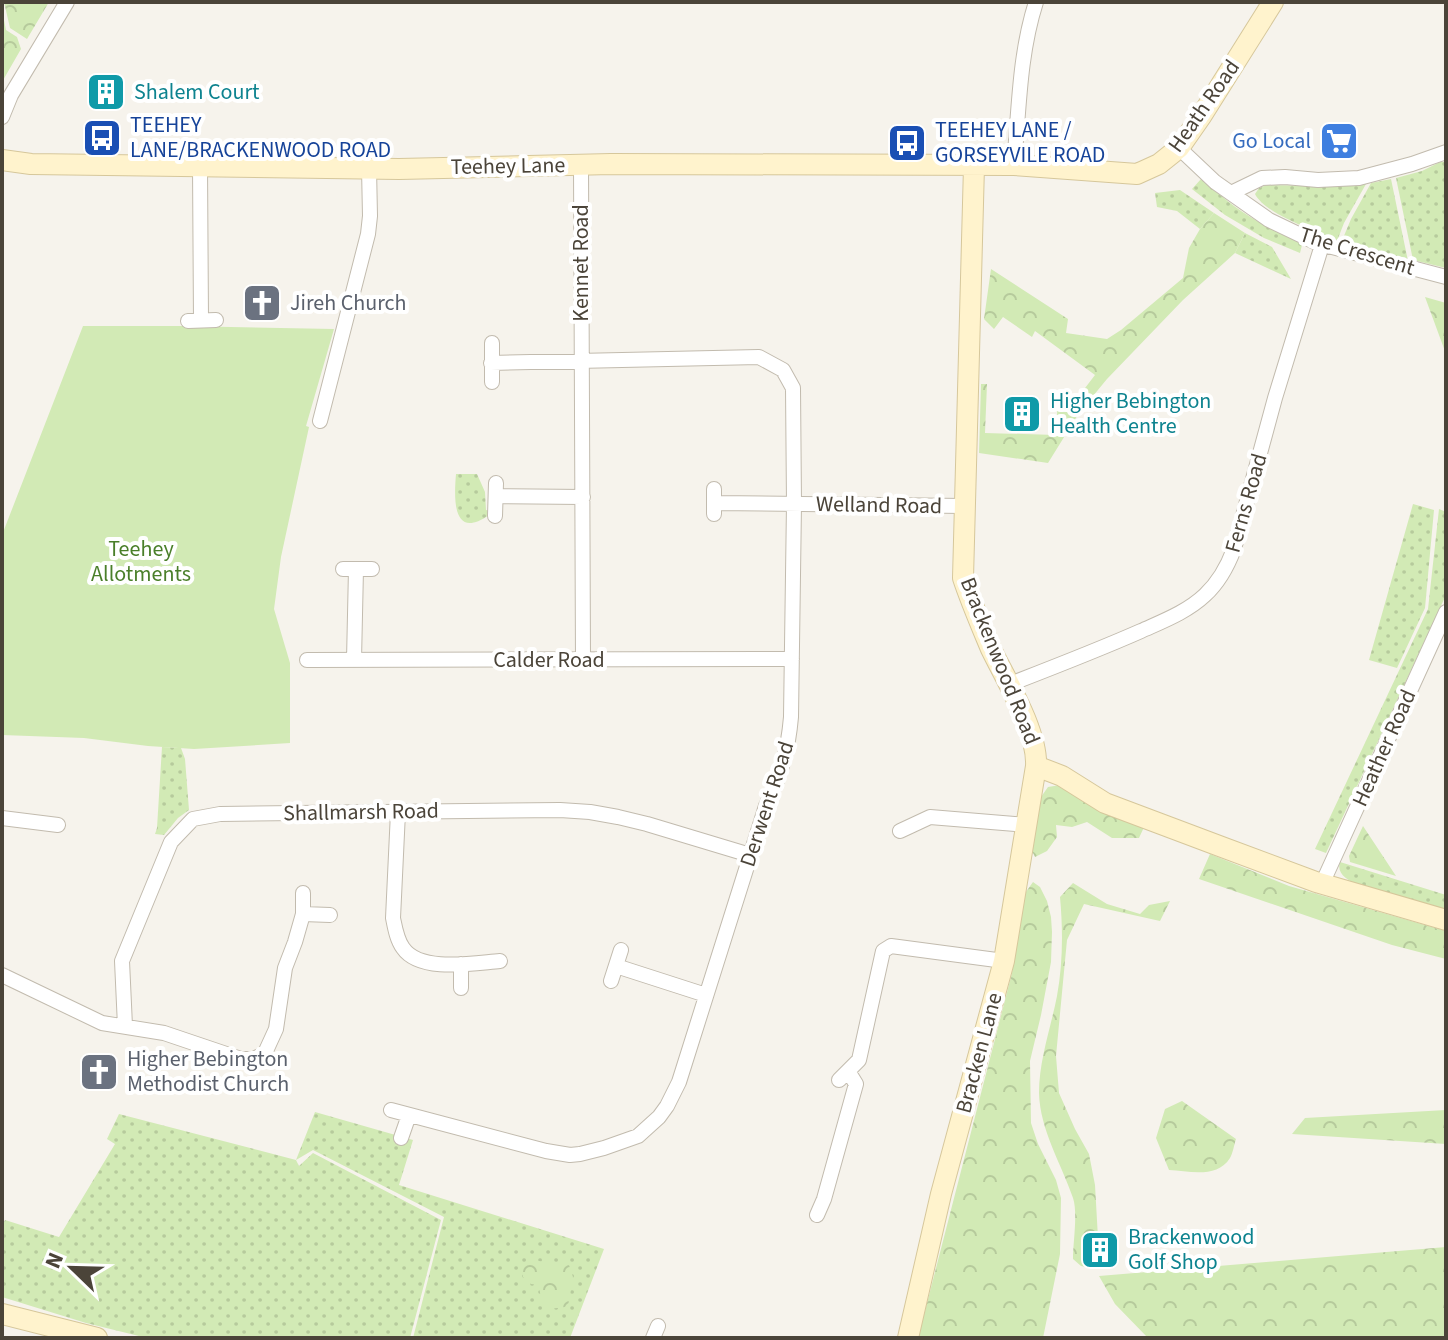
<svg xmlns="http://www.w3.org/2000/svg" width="1448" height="1340" font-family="'Source Sans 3',sans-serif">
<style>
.grass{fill:url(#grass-dots)}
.forest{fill:url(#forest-crowns)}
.garden{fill:#d2eab5}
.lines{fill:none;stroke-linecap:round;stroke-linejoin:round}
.street-casing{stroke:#c2bbae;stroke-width:16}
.secondary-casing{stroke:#d6c79b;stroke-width:22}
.street{stroke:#fff;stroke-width:14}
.secondary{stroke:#fff3cd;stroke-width:20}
.labels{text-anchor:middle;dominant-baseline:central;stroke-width:8;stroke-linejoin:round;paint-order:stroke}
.culture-label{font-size:22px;fill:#0d838f;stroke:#fff;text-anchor:start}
.street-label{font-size:22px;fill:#4b4439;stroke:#fff}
.transit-label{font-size:22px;fill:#164399;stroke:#fff;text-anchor:start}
.shop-label{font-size:22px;fill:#366cbe;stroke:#fff;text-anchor:end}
.worship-label{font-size:22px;fill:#5b616d;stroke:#fff;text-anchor:start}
.park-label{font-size:22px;fill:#4a7f2a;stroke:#fff}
</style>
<defs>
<pattern id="grass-dots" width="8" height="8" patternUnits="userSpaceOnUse" patternTransform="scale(2)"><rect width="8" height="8" fill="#d2eab5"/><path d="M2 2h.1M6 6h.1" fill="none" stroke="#b6ca9c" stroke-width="1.8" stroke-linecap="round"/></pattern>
<pattern id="forest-crowns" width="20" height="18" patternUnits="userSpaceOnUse" patternTransform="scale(2)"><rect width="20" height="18" fill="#d2eab5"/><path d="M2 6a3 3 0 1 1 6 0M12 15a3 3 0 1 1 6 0" fill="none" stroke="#b6ca9c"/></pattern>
</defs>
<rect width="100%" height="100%" fill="#f6f3ec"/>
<!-- grass -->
<path class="grass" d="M1440 162H1446V268L1413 260 1396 178 1422 171Z
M1201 179C1219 194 1236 209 1257 221 1273 229 1289 233 1302 245L1300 253 1264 238 1225 215 1192 189Z
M1391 179 1408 261 1341 243 1351 219 1371 183Z
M1366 184 1344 223 1337 241C1316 231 1265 214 1255 194L1259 188 1267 185 1324 186Z
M1180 190 1214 213 1200 229 1177 211 1157 207 1155 193Z
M1245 233 1272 247 1291 279 1235 253Z
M456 474H477L485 492 486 510 490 511 489 515C452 541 454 498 456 474Z
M1413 504 1434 510 1425 608 1397 668 1369 660Z
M1439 509 1446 512V595L1326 853 1315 849 1428 609Z
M162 747 181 748 185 759 189 810 178 818 164 835 155 834 157 828Z
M1340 862 1446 895V911L1357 885C1348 880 1336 874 1340 862Z
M315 1112 413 1140 399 1185 604 1249 570 1338H413L444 1217 313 1150 296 1160 299 1166 313 1153 441 1220 410 1338H147L86 1323 2 1297V1226L5 1220 59 1237 115 1144 107 1139 119 1114 296 1160Z"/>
<!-- forest -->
<path class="forest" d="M4 2H49L27 39 10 28Z
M2 10 6 30 17 37 21 49 2 82Z
M1214 213 1245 233 1235 253 1183 300 1107 379 1079 413 1048 463 979 453 981 384H987L985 433 1056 435 1058 395 1072 405 1095 375 1035 331 1032 337 1003 317 994 329 984 319 991 269 1068 319 1066 333 1107 339 1121 330 1183 278 1189 248 1200 229Z
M1425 297 1446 303V354Z
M1060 785 1145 825 1139 838H1112L1087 822 1072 827 1056 825 1057 837 1047 851 1035 857 1030 847 1041 797 1048 787Z
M1363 826 1396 876 1350 862 1349 856Z
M1210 854 1289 886 1446 931V959L1392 945 1199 879Z
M1033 882 1040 887 1047 901 1051 917 1052 932 1051 962 1041 1015 1030 1061 1031 1123 1038 1144 1056 1180 1061 1198 1060 1254 1043 1338H918L1012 973 1023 896Z
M1073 883 1107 904 1140 914 1149 905 1170 901 1160 921 1084 904 1067 940 1056 1056 1059 1093 1075 1129 1089 1154 1095 1185 1098 1238 1091 1240 1097 1264 1091 1268 1081 1266 1073 1259C1073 1242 1078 1213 1073 1198 1061 1163 1040 1130 1039 1093 1039 1060 1051 1027 1057 996 1063 963 1063 930 1060 897Z
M1182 1101 1236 1139C1234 1145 1233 1153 1230 1158 1217 1179 1189 1171 1169 1170L1156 1138 1165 1109Z
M1446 1110V1144L1292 1134 1305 1118Z
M1446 1247V1338H1148L1115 1304 1099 1276Z
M534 1260 549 1263 568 1262 573 1277 568 1306C546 1312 541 1306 539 1285L531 1284 523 1277 522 1263Z"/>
<!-- garden -->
<path class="garden" d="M83 326H180L334 329 306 426 309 427 281 557 274 609 290 663V743L194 749 148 746 84 738 2 735V535Z"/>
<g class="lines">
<defs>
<path id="street" d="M2 117 11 95 67 2
M1179 148 1215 182 1269 220 1317 243 1446 277
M581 165 583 660
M1014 165C1019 111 1019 55 1036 2
M200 166 201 320
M1231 193 1262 178 1285 177 1318 180 1359 178 1412 164 1446 152
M188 321 216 320
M492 343V382
M320 421 368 234 370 216 369 168
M714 489V514
M496 496 583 497
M714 503 964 506
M495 516 496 483
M343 569H372
M307 660 792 659
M354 660 356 569
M1010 684C1054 667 1098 650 1141 631 1163 621 1187 612 1205 595 1218 583 1228 565 1234 549L1275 398 1322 245
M398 812 393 918C395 928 397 940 403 948 420 973 474 963 500 961
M2 818 58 825
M900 831 930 817 1027 825
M1322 884 1446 612
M303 914 330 915
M616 966 706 995
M2 975 102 1023 164 1033 241 1059H254L265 1053 276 1029 285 968 295 942 303 914V893
M611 981 621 950
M461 988V964
M125 1026 122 961 171 842 193 819 220 814 560 810 590 812 618 817 647 824 750 855
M839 1080 859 1060 883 951 891 946 1004 961
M391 1110 546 1151 570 1155 580 1154 604 1148 638 1136 659 1117 667 1106 679 1082 766 806C781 774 788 752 791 717L794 504 793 388 783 370 759 357 491 363
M401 1138 409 1115
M817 1215 824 1199 856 1084 848 1071
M653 1338 658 1326"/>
<path id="secondary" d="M2 160 31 164 399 169 611 164 1014 165 1137 174 1159 164 1179 148 1202 115 1273 2
M974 166 963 578C971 602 981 625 991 649 1006 680 1038 732 1036 766L1062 776 1105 803 1222 847 1316 882 1446 920
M2 1314 97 1338
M908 1338 941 1194 1004 961 1036 766"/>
</defs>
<!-- street casing -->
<use href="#street" class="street-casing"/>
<!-- secondary casing -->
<use href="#secondary" class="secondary-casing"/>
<!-- street -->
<use href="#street" class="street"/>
<!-- secondary -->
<use href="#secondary" class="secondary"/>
</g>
<!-- icons -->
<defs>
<symbol id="building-square" viewBox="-11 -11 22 22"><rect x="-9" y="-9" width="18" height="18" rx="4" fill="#0f9aa8" stroke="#fff"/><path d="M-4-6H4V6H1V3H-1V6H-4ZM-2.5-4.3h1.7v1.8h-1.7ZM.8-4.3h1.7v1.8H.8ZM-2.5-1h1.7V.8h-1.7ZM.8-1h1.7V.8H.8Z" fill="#fff"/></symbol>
<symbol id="bus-square" viewBox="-11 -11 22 22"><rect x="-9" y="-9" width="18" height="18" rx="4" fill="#1a4fb4" stroke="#fff"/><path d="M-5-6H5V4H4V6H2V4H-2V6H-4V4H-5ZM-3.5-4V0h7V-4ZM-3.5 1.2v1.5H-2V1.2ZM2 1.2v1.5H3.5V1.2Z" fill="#fff"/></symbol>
<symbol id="supermarket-square" viewBox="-11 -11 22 22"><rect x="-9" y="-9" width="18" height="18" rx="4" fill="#3f7fe0" stroke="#fff"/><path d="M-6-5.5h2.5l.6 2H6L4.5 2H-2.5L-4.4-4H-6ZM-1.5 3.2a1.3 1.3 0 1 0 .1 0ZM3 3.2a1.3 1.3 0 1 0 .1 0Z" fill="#fff"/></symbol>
<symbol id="church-square" viewBox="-11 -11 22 22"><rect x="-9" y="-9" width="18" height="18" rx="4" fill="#6b7280" stroke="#fff"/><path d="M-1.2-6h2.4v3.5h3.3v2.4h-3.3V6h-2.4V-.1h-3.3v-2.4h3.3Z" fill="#fff"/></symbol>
</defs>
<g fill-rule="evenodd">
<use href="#building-square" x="84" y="70" width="44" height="44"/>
<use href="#bus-square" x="80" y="116" width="44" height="44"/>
<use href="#supermarket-square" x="1317" y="119" width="44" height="44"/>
<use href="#bus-square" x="885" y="121" width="44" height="44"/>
<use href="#church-square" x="240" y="281" width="44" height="44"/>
<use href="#building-square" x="1000" y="392" width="44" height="44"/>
<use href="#church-square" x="77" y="1050" width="44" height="44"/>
<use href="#building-square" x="1078" y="1228" width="44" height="44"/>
</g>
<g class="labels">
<!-- culture labels -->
<g class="culture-label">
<text x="134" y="92">Shalem Court</text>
<text x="1050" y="401">Higher Bebington<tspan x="1050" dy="25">Health Centre</tspan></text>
<text x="1128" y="1237">Brackenwood<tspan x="1128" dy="25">Golf Shop</tspan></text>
</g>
<!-- street labels -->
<g class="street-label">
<text transform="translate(1204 106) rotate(-55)">Heath Road</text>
<text transform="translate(508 166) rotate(-1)">Teehey Lane</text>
<text transform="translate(1357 251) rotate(17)">The Crescent</text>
<text transform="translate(581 263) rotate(-90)">Kennet Road</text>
<text transform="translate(1246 503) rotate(-74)">Ferns Road</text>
<text transform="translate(879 505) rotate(1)">Welland Road</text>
<text x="549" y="660">Calder Road</text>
<text transform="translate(1000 661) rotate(68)">Brackenwood Road</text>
<text transform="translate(1384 748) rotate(-66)">Heather Road</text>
<text transform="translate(767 804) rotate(-72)">Derwent Road</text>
<text transform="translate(361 812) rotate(-1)">Shallmarsh Road</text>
<text transform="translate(979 1053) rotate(-75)">Bracken Lane</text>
</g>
<!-- transit labels -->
<g class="transit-label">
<text x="130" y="125">TEEHEY<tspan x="130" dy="25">LANE/BRACKENWOOD ROAD</tspan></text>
<text x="935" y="130">TEEHEY LANE /<tspan x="935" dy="25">GORSEYVILE ROAD</tspan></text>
</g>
<!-- shop labels -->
<g class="shop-label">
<text x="1311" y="141">Go Local</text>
</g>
<!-- worship labels -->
<g class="worship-label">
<text x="290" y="303">Jireh Church</text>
<text x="127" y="1059">Higher Bebington<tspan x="127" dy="25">Methodist Church</tspan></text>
</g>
<!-- park labels -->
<g class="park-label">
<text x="141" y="549">Teehey<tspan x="141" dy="25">Allotments</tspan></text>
</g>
</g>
<!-- border -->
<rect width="1448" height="1340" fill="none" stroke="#4b4439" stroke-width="8"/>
<!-- north arrow -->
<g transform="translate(72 1268) rotate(293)" stroke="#ffffff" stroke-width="6" paint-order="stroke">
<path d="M0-6L14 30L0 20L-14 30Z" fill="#4b4439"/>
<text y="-12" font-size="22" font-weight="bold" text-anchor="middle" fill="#4b4439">N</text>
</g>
</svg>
